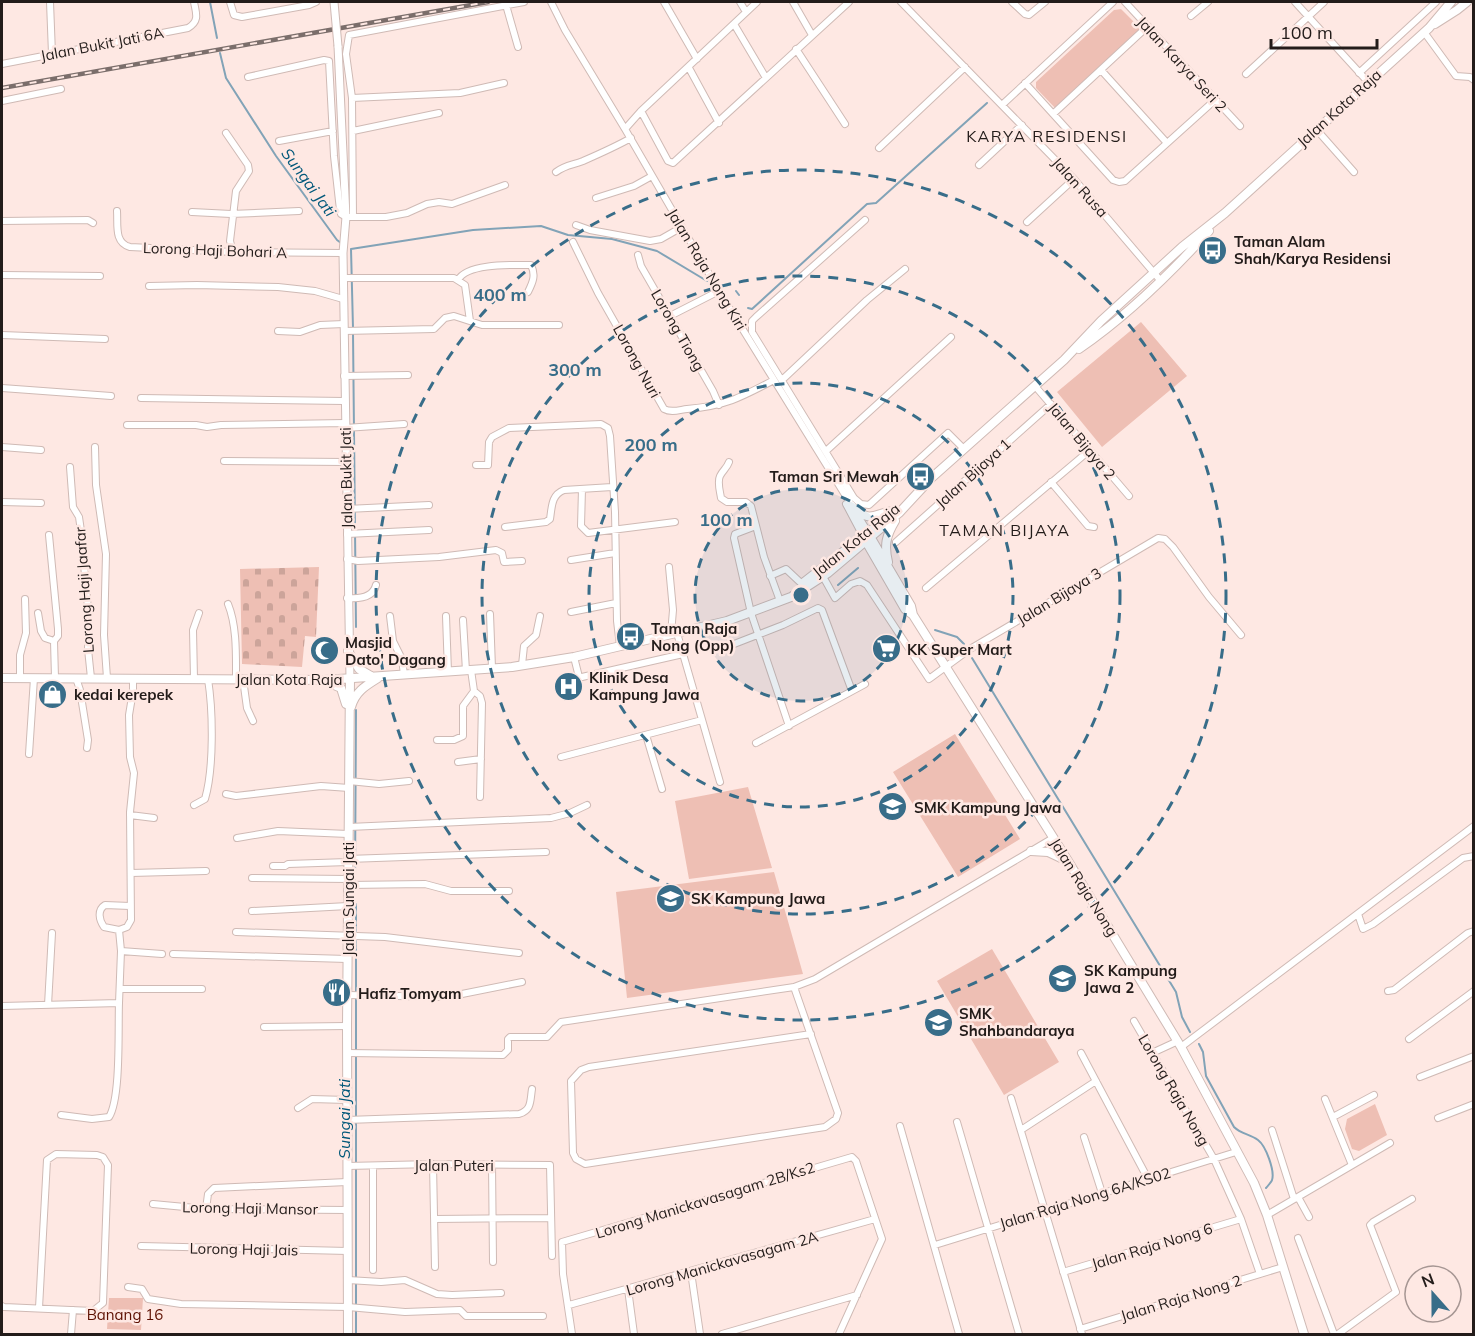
<svg xmlns="http://www.w3.org/2000/svg" width="1475" height="1336" font-family="Mulish,sans-serif">
<style>
.cemetery{fill:url(#cemetery-stones)}
.green{fill:#eebfb4}
.lines{fill:none;stroke-linecap:round;stroke-linejoin:round}
.stream{stroke:#82a3b7;stroke-width:2}
.minor-casing{stroke:#cfbab5;stroke-width:8}
.tertiary-casing{stroke:#cfbab5;stroke-width:9}
.secondary-casing{stroke:#cfbab5;stroke-width:10}
.minor{stroke:#fff;stroke-width:6}
.tertiary{stroke:#fff;stroke-width:7}
.secondary{stroke:#fff;stroke-width:8}
.rail-casing{stroke:#7b6e6b;stroke-width:4.5}
.rail{stroke:#fee8e3;stroke-width:2;stroke-dasharray:7;stroke-linecap:butt}
.tertiary-bridge-casing{stroke:#cfbab5;stroke-width:9;stroke-linecap:butt}
.tertiary-bridge{stroke:#fff;stroke-width:7}
.ring{fill:none;stroke:#386d89;stroke-width:3;stroke-dasharray:10 8}
.labels{text-anchor:middle;dominant-baseline:central;stroke-width:5;stroke-linejoin:round;paint-order:stroke}
.street-label{font-size:15px;fill:#231c1a;stroke:#fee8e3}
.poi-label{font-size:15px;font-weight:bold;fill:#231c1a;stroke:#fee8e3;text-anchor:start}
.park-label{font-size:15px;fill:#5c0f00;stroke:#fee8e3}
.neighbourhood-label{font-size:16px;letter-spacing:1.5px;fill:#231c1a;stroke:#fee8e3}
.water-label{font-size:16px;font-style:italic;fill:#02587a;stroke:#fee8e3}
.centre{fill:#386d89;stroke:#fee8e3;stroke-width:3}
.ring-label{font-size:18px;text-anchor:middle;font-weight:bold;fill:#386d89;stroke:#fee8e3;stroke-width:5;stroke-linejoin:round;paint-order:stroke}
</style>
<defs>
<pattern id="cemetery-stones" width="16" height="16" patternUnits="userSpaceOnUse" patternTransform="scale(1.5)"><rect width="16" height="16" fill="#eebfb4"/><path d="M2 7V4a2 2 0 0 1 4 0v3zM10 15v-3a2 2 0 0 1 4 0v3z" fill="#cca49a"/></pattern>
</defs>
<rect width="100%" height="100%" fill="#fee8e3"/>
<!-- cemetery -->
<path class="cemetery" d="M319 567 316 637 305 636 302 667 242 664 240 569Z"/>
<!-- green -->
<path class="green" d="M1121 9 1142 30 1056 109 1036 88V82L1114 10Z
M1141 322 1187 376 1102 447 1057 392Z
M955 734 1020 839 958 877 893 772Z
M748 787 772 868 689 879 675 801Z
M774 872 803 974 627 998 616 892Z
M992 949 1059 1062 1004 1095 937 981Z
M1375 1104 1387 1135 1359 1151 1352 1149 1345 1129 1347 1119Z
M109 1298H143L141 1330 107 1329Z"/>
<g class="lines">
<!-- stream -->
<path class="stream" d="M210 2 217 38
M220 53 226 78 276 156 337 240 341 243
M351 249 473 230 541 226 568 235 612 239 657 251 707 281
M351 249 353 328
M736 291 739 295
M748 308 752 309 867 204 876 203 987 103
M353 333 356 627
M838 585 858 568
M935 630 957 637 964 644
M972 658 1176 992 1182 1017 1190 1032
M355 881 356 710
M356 904V1334
M1199 1044 1203 1052 1206 1076 1234 1127C1241 1134 1250 1134 1258 1140 1266 1146 1275 1171 1272 1180 1272 1181 1267 1187 1266 1188"/>
<defs>
<path id="minor" d="M50 2 52 54
M230 2 234 15 242 17 309 5 316 2
M551 2 565 30 625 129 719 291 868 532
M664 2 697 59
M740 2 746 12
M793 2 812 35
M901 2 1074 179 1160 280
M1012 2 1025 14 1029 15 1045 2
M1125 2 1240 126
M1295 2 1368 82
M506 5 518 47
M1191 16 1208 2
M734 24 766 78
M1424 32 1456 76 1470 77 1474 80
M796 49 845 124
M2 64 188 28C200 21 196 13 194 2
M689 68 719 123
M1101 70 1167 143
M1359 73 1436 2
M1246 74 1324 2
M248 77 324 60 329 61 334 156 340 210 341 214 346 217H386L407 213 427 204 439 202 452 204 505 185
M1025 83 1113 180 1119 182 1125 181 1215 100
M352 98 460 93 504 83
M2 101 61 89
M1003 104 1113 2
M641 111 668 161 673 163 849 2
M1053 114 1148 26
M625 129 641 111 757 2
M1316 129 1354 172
M353 131 439 113
M226 133 248 165 249 171 236 191 230 241 233 252
M279 141 333 131
M879 148 965 67
M979 165 1022 125
M556 172C565 165 573 165 583 161 599 154 615 147 631 138
M596 198 634 186 652 176
M117 211C118 225 114 243 130 247L233 252 343 253
M192 212 231 214 299 211
M353 217 352 98 346 54 349 35 524 2
M865 220 756 317 752 321V332L854 498 861 504 869 505 948 433 964 449
M2 221 88 220 93 223
M1027 222 1074 179
M576 225 590 230 650 241 661 239 682 227
M573 242 598 293 664 409C671 413 679 410 687 409 725 406 740 398 774 380
M638 255 641 266 713 391 719 405
M2 275 100 276
M343 278H454L465 285 470 321
M458 280C467 263 512 265 531 265 536 275 533 282 528 292
M149 286 197 285 278 287 315 291 343 299
M670 316 719 291
M278 331 300 332 320 325 344 324
M344 331 434 329 445 318 454 316 482 325H559
M2 335 105 339
M344 376 408 375
M782 380 867 300 905 269
M1035 386 1129 496
M2 388 111 396
M141 398 344 401
M127 425H196L207 427 221 425 345 423
M345 428 404 424
M2 447 41 450
M95 447 96 485 106 554 104 635 107 678
M826 451 951 337
M224 461 346 462
M729 462C727 468 723 470 720 476 717 482 720 491 721 498L727 502H746L751 506 764 557 780 601
M476 465H488L489 442 492 437 509 428 601 424 608 428 610 436 615 512 617 621 620 646
M70 467 73 507 79 517 81 531 89 620 88 649 91 678
M1051 482 1088 526 1094 527
M582 489 581 526 588 533 675 522
M2 502 41 503
M846 504 863 536
M347 509 429 505
M756 526 735 534 734 538 751 613 789 726
M505 527 546 522 550 519C552 507 551 495 564 490L612 487
M347 534 429 530
M49 535 58 629V636L54 641
M896 542 1051 404
M347 559 358 561 439 557 496 550 502 553 504 562 522 561
M571 560 615 553
M669 567 673 610 671 634
M821 573 835 598 851 584 860 581 867 585 929 679 970 649 1158 538 1165 539 1173 547 1209 597 1241 635
M770 576 786 569 802 584
M926 588 1090 450
M347 598C359 599 373 598 376 585
M228 604C237 626 236 655 236 679
M571 612 616 603
M38 613 41 631 45 638 54 641 55 678
M490 614 492 668
M390 616 393 641 402 659 404 675
M446 616 448 672
M463 620 466 671
M677 633 720 782
M729 646 783 625 818 608 822 610 852 691
M574 657 579 677H582L683 654
M522 665 524 646 536 635 540 616
M20 678V655L26 633 25 599
M76 678 80 690 88 740 87 748
M194 679 193 630 199 613
M243 679 247 708 253 721
M474 691 480 696 482 703 480 797
M646 735 662 789
M437 740H454L463 736V706L474 691 471 670
M756 743 865 684
M29 754 34 678
M561 757 702 720
M458 762 481 759
M349 781 379 784 409 781
M226 794 236 796 321 786 349 788
M194 805 205 799C214 768 213 711 208 679
M130 815 154 818
M349 827 551 818 570 813 587 805
M237 838 278 831 348 834
M348 859 546 852
M273 866H285L288 864 348 862
M131 873 206 871
M252 878 348 879
M348 885 425 884 451 891H509
M252 911 348 906
M1358 914 1363 929 1373 924 1463 858 1474 856
M119 930 104 927C99 920 97 910 105 905L130 906
M236 932 385 937 519 953
M121 951 162 954
M173 954 347 959
M794 987 838 1113 836 1119 825 1127 585 1164 576 1159 573 1153 571 1081 581 1070 589 1067 811 1034
M120 989H202
M1388 991 1394 990 1468 933 1474 931
M347 995 447 997 522 982
M119 1003 121 951 119 930 127 927 131 920 130 812 134 773 130 757 129 715 133 691V679
M48 1005 52 933
M2 1006 119 1003C118 1029 121 1098 109 1117L92 1119 61 1115
M1134 1021 1214 1159 1241 1219 1260 1274
M264 1027 347 1026
M1409 1039 1474 991
M1181 1047 1474 826
M347 1053 503 1055 508 1050V1039L510 1037H547L561 1022 794 987 815 979 1053 838
M1081 1053 1148 1179
M1152 1053 1178 1041
M1420 1077 1474 1056
M1011 1098 1082 1334
M1325 1099 1352 1165
M298 1108 312 1099 347 1100
M1333 1117 1374 1095
M1438 1118 1474 1104
M347 1120 519 1114C532 1110 530 1101 532 1089
M957 1122 1019 1334
M900 1126 959 1334
M1021 1130 1096 1081
M1272 1130 1294 1199
M1084 1137 1102 1193
M433 1164 435 1267
M492 1164 493 1262
M347 1166 433 1164 550 1165 552 1256
M1298 1197 1309 1217
M153 1204 206 1209 348 1210
M206 1209 208 1194 214 1188 347 1182
M1267 1215 1390 1143
M434 1219 551 1218
M1298 1238 1334 1334
M935 1245 1236 1152
M141 1246 348 1251
M373 1270V1166
M691 1272 700 1334
M1063 1272 1241 1219
M348 1280 381 1282 405 1280 437 1294 452 1295 501 1293
M128 1287 142 1289 148 1299 181 1304 348 1307 405 1312 460 1310 466 1316H543
M628 1289 634 1334
M569 1305 875 1219
M2 1306 4 1307 93 1311 103 1303 108 1165 103 1157 97 1155 56 1154 47 1160 39 1308
M1080 1329 1283 1267
M71 1334 73 1310
M572 1334 563 1274 562 1242 852 1157 856 1161 882 1239 839 1334
M722 1334 857 1295
M1338 1334 1396 1292 1370 1225 1373 1222 1412 1199"/>
<path id="tertiary" d="M338 46 346 217 343 253 350 679"/>
<path id="secondary" d="M1435 24 1457 10 1467 2
M1079 349C1127 316 1170 274 1209 231
M919 489 1064 360 1101 321 1182 247 1225 213 1429 28 1451 2
M852 506C870 524 873 514 893 511
M868 533 911 606 913 615 1068 861 1181 1047 1254 1183 1267 1215 1304 1334
M864 538 905 609 913 615
M888 562C884 545 886 536 895 521
M803 583 871 530
M348 651 359 669 371 676
M2 678 324 680 512 667 574 657 727 621 791 597 828 573 899 513 924 486
M327 682 341 688 346 704
M351 707C355 692 365 686 378 678
M1031 851 1048 852 1065 860
M348 1334 347 1026 350 679"/>
</defs>
<!-- minor casing -->
<use href="#minor" class="minor-casing"/>
<!-- tertiary casing -->
<use href="#tertiary" class="tertiary-casing"/>
<!-- secondary casing -->
<use href="#secondary" class="secondary-casing"/>
<!-- minor -->
<use href="#minor" class="minor"/>
<!-- tertiary -->
<use href="#tertiary" class="tertiary"/>
<!-- secondary -->
<use href="#secondary" class="secondary"/>
<defs>
<path id="rail" d="M2 88 488 2"/>
</defs>
<!-- rail casing -->
<use href="#rail" class="rail-casing"/>
<!-- rail -->
<use href="#rail" class="rail"/>
<defs>
<path id="tertiary-bridge" d="M334 2 338 46"/>
</defs>
<!-- tertiary-bridge casing -->
<use href="#tertiary-bridge" class="tertiary-bridge-casing"/>
<!-- tertiary-bridge -->
<use href="#tertiary-bridge" class="tertiary-bridge"/>
</g>
<!-- distance rings -->
<circle cx="801" cy="595" r="106" fill="#386d89" fill-opacity=".12"/>
<g class="ring">
<circle cx="801" cy="595" r="106"/>
<circle cx="801" cy="595" r="212"/>
<circle cx="801" cy="595" r="319"/>
<circle cx="801" cy="595" r="425"/>
</g>
<!-- icons -->
<defs>
<symbol id="bus-disc" viewBox="-11 -11 22 22"><circle r="9.5" fill="#386d89" stroke="#fee8e3"/><path d="M-5-6H5V4H4V6H2V4H-2V6H-4V4H-5ZM-3.5-4V0h7V-4ZM-3.5 1.2v1.5H-2V1.2ZM2 1.2v1.5H3.5V1.2Z" fill="#fff"/></symbol>
<symbol id="supermarket-disc" viewBox="-11 -11 22 22"><circle r="9.5" fill="#386d89" stroke="#fee8e3"/><path d="M-6-5.5h2.5l.6 2H6L4.5 2H-2.5L-4.4-4H-6ZM-1.5 3.2a1.3 1.3 0 1 0 .1 0ZM3 3.2a1.3 1.3 0 1 0 .1 0Z" fill="#fff"/></symbol>
<symbol id="mosque-disc" viewBox="-11 -11 22 22"><circle r="9.5" fill="#386d89" stroke="#fee8e3"/><path d="M3.5-4.9A6 6 0 1 0 3.5 4.9A5 5 0 1 1 3.5-4.9Z" fill="#fff"/></symbol>
<symbol id="hospital-disc" viewBox="-11 -11 22 22"><circle r="9.5" fill="#386d89" stroke="#fee8e3"/><path d="M-5-5h3v3.5h4V-5h3V5h-3V1.5h-4V5h-3Z" fill="#fff"/></symbol>
<symbol id="shop-disc" viewBox="-11 -11 22 22"><circle r="9.5" fill="#386d89" stroke="#fee8e3"/><path d="M-5-2.5h2.3a2.7 3.5 0 0 1 5.4 0H5L5.5 6h-11ZM-1.5-2.5h3a1.5 2.3 0 0 0-3 0Z" fill="#fff"/></symbol>
<symbol id="school-disc" viewBox="-11 -11 22 22"><circle r="9.5" fill="#386d89" stroke="#fee8e3"/><path d="M0-5L7-2L0 1L-7-2ZM-4 1L0 2.5L4 1V4Q0 6-4 4Z" fill="#fff"/></symbol>
<symbol id="restaurant-disc" viewBox="-11 -11 22 22"><circle r="9.5" fill="#386d89" stroke="#fee8e3"/><path d="M-5-6h1v4h1v-4h1v4h1v-4h1v5L-1.5 .5V6h-2V.5L-5-1ZM5-6V6H3V1.5H1.5Q1.5-4 5-6Z" fill="#fff"/></symbol>
</defs>
<g fill-rule="evenodd">
<use href="#bus-disc" x="1196" y="234" width="33" height="33"/>
<use href="#bus-disc" x="904" y="460" width="33" height="33"/>
<use href="#bus-disc" x="614" y="620" width="33" height="33"/>
<use href="#supermarket-disc" x="870" y="632" width="33" height="33"/>
<use href="#mosque-disc" x="308" y="634" width="33" height="33"/>
<use href="#hospital-disc" x="552" y="670" width="33" height="33"/>
<use href="#shop-disc" x="36" y="678" width="33" height="33"/>
<use href="#school-disc" x="876" y="790" width="33" height="33"/>
<use href="#school-disc" x="654" y="882" width="33" height="33"/>
<use href="#school-disc" x="1046" y="962" width="33" height="33"/>
<use href="#restaurant-disc" x="320" y="976" width="33" height="33"/>
<use href="#school-disc" x="922" y="1006" width="33" height="33"/>
</g>
<g class="labels">
<!-- street labels -->
<g class="street-label">
<text transform="translate(102 44) rotate(-11)">Jalan Bukit Jati 6A</text>
<text transform="translate(1182 64) rotate(47)">Jalan Karya Seri 2</text>
<text transform="translate(1339 108) rotate(-42)">Jalan Kota Raja</text>
<text transform="translate(1080 187) rotate(48)">Jalan Rusa</text>
<text transform="translate(215 250) rotate(2)">Lorong Haji Bohari A</text>
<text transform="translate(707 269) rotate(59)">Jalan Raja Nong Kiri</text>
<text transform="translate(678 330) rotate(60)">Lorong Tiong</text>
<text transform="translate(637 361) rotate(61)">Lorong Nuri</text>
<text transform="translate(1082 441) rotate(50)">Jalan Bijaya 2</text>
<text transform="translate(973 473) rotate(-42)">Jalan Bijaya 1</text>
<text transform="translate(346 478) rotate(-91)">Jalan Bukit Jati</text>
<text transform="translate(856 540) rotate(-39)">Jalan Kota Raja</text>
<text transform="translate(84 590) rotate(-94)">Lorong Haji Jaafar</text>
<text transform="translate(1059 596) rotate(-31)">Jalan Bijaya 3</text>
<text x="289" y="679">Jalan Kota Raja</text>
<text transform="translate(1084 887) rotate(58)">Jalan Raja Nong</text>
<text transform="translate(348 899) rotate(-90)">Jalan Sungai Jati</text>
<text transform="translate(1174 1090) rotate(60)">Lorong Raja Nong</text>
<text x="454" y="1165">Jalan Puteri</text>
<text transform="translate(1085 1198) rotate(-17)">Jalan Raja Nong 6A/KS02</text>
<text transform="translate(705 1200) rotate(-17)">Lorong Manickavasagam 2B/Ks2</text>
<text transform="translate(250 1208) rotate(1)">Lorong Haji Mansor</text>
<text transform="translate(1152 1246) rotate(-17)">Jalan Raja Nong 6</text>
<text transform="translate(244 1249) rotate(1)">Lorong Haji Jais</text>
<text transform="translate(722 1263) rotate(-16)">Lorong Manickavasagam 2A</text>
<text transform="translate(1181 1298) rotate(-17)">Jalan Raja Nong 2</text>
</g>
<!-- poi labels -->
<g class="poi-label">
<text x="1234" y="241">Taman Alam<tspan x="1234" dy="17">Shah/Karya Residensi</tspan></text>
<text x="899" y="476" text-anchor="end">Taman Sri Mewah</text>
<text x="651" y="628">Taman Raja<tspan x="651" dy="17">Nong (Opp)</tspan></text>
<text x="345" y="642">Masjid<tspan x="345" dy="17">Dato' Dagang</tspan></text>
<text x="907" y="649">KK Super Mart</text>
<text x="589" y="677">Klinik Desa<tspan x="589" dy="17">Kampung Jawa</tspan></text>
<text x="74" y="694">kedai kerepek</text>
<text x="914" y="807">SMK Kampung Jawa</text>
<text x="691" y="898">SK Kampung Jawa</text>
<text x="1084" y="970">SK Kampung<tspan x="1084" dy="17">Jawa 2</tspan></text>
<text x="358" y="993">Hafiz Tomyam</text>
<text x="959" y="1013">SMK<tspan x="959" dy="17">Shahbandaraya</tspan></text>
</g>
<!-- park labels -->
<g class="park-label">
<text x="125" y="1314">Banang 16</text>
</g>
<!-- neighbourhood labels -->
<g class="neighbourhood-label">
<text x="1047" y="136">KARYA RESIDENSI</text>
<text x="1005" y="530">TAMAN BIJAYA</text>
</g>
<!-- water labels -->
<g class="water-label">
<text transform="translate(309 182) rotate(54)">Sungai Jati</text>
<text transform="translate(344 1119) rotate(-90)">Sungai Jati</text>
</g>
</g>
<circle cx="801" cy="595" r="9" class="centre"/>
<g class="ring-label">
<text x="500" y="301">400 m</text>
<text x="575" y="376">300 m</text>
<text x="651" y="451">200 m</text>
<text x="726" y="526">100 m</text>
</g>
<!-- border -->
<rect width="1475" height="1336" fill="none" stroke="#231c1a" stroke-width="6"/>
<!-- north arrow -->
<g transform="translate(1433 1294) rotate(339)"><circle r="28" fill="#fee8e3" stroke="#a69693" stroke-width="1.5"/>
<path d="M0-4.5L10 22L0 15L-10 22Z" fill="#386d89"/>
<text y="-9" font-size="16" font-weight="bold" text-anchor="middle" fill="#231c1a">N</text>
</g>
<!-- scale -->
<path d="M1271 39v9h106v-9" fill="none" stroke="#231c1a" stroke-width="3"/>
<text x="1280" y="39" font-size="18" fill="#231c1a" stroke="#fee8e3" stroke-width="4.5" paint-order="stroke">100 m</text>
</svg>
